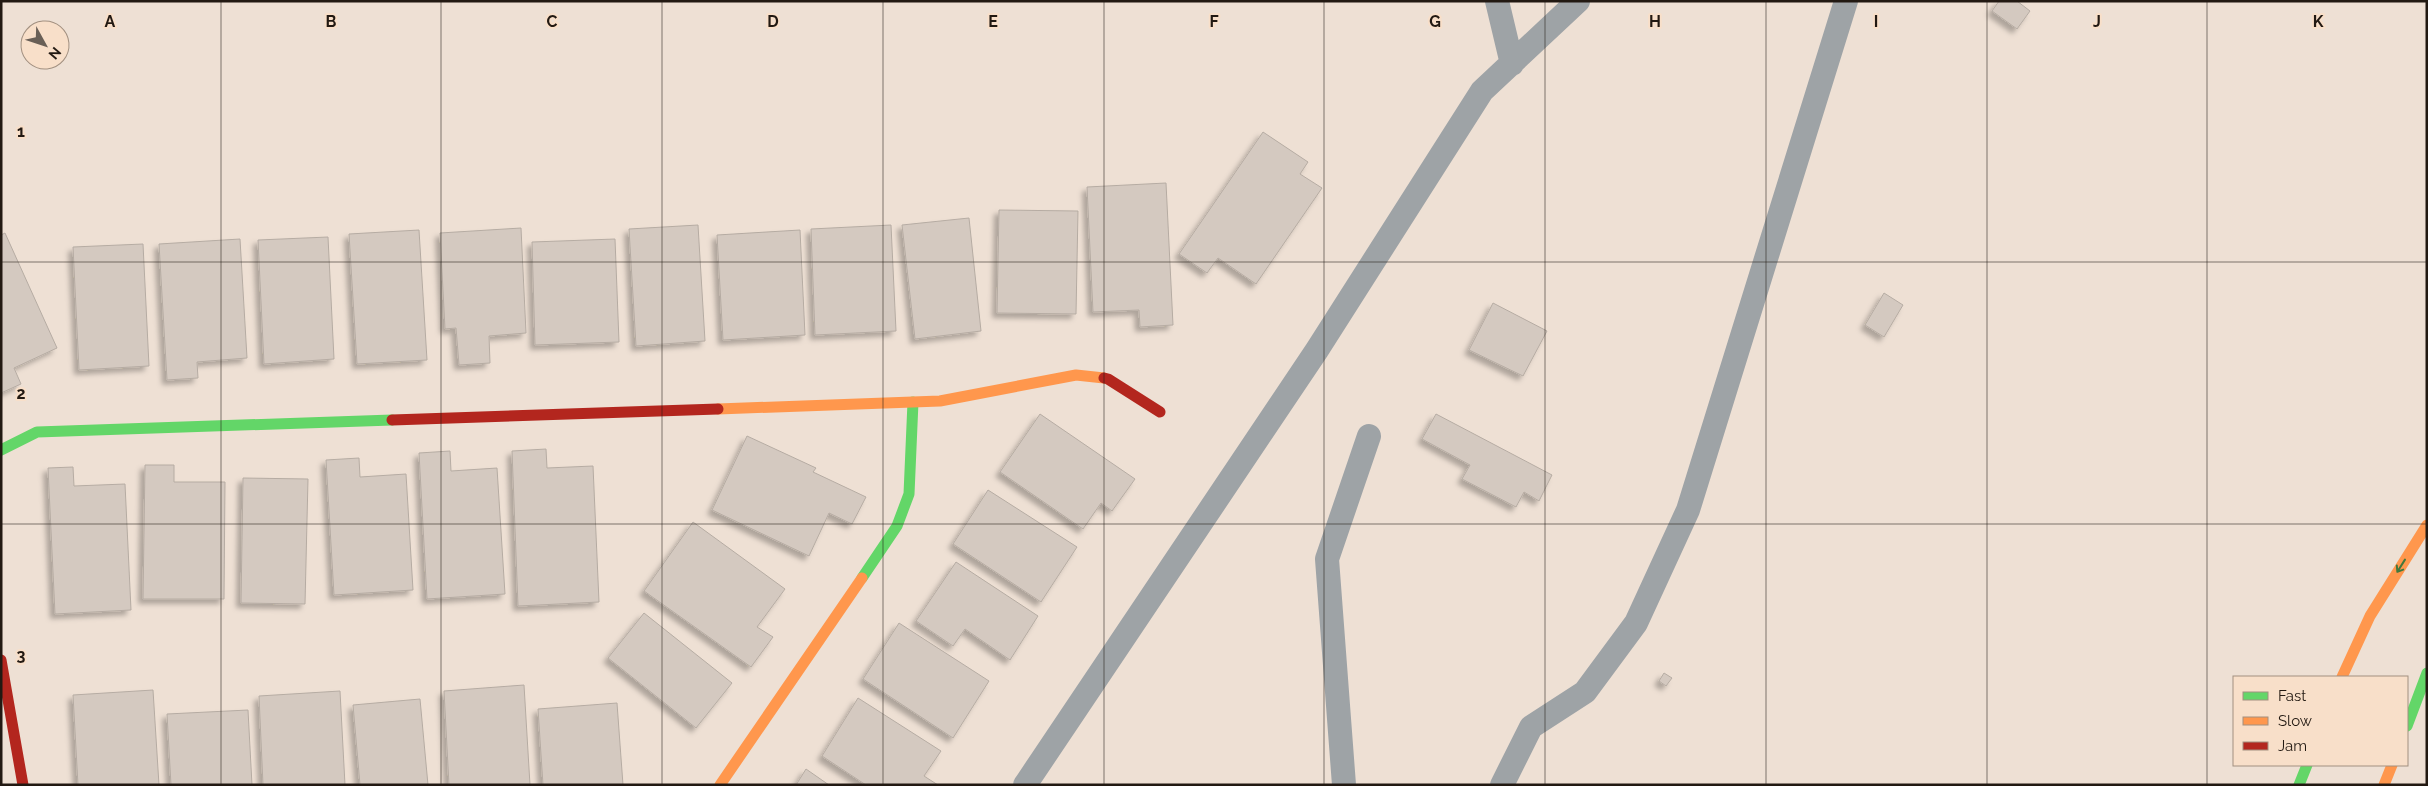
<svg xmlns="http://www.w3.org/2000/svg" width="2428" height="786" font-family="Raleway,sans-serif">
<style>
.building{fill:#d4c9c0;stroke:#b6aca3;filter:url(#shadow)}
.lines{fill:none;stroke-linecap:round;stroke-linejoin:round}
.lane{stroke:#9ea3a6;stroke-width:24}
.fast{stroke:#63d668;stroke-width:11}
.slow{stroke:#ff974d;stroke-width:11}
.jam{stroke:#b3261e;stroke-width:11}
.oneway{stroke:#42783d}
.grid{fill:none;stroke:#221912;stroke-width:1;stroke-opacity:0.55}
.grid-label{font-size:16px;text-anchor:middle;font-weight:bold;fill:#221912;stroke:#f8dfc9;stroke-width:4;stroke-linejoin:round;paint-order:stroke}
</style>
<defs>
<filter id="shadow"><feDropShadow dx="-4.5" dy="4.5" stdDeviation="2.5" flood-color="#0004"/></filter>
</defs>
<rect width="100%" height="100%" fill="#eee0d4"/>
<!-- building -->
<path class="building" d="M1999 1H2017L2030 11 2017 29 1992 11Z
M1263 132 1308 162 1300 174 1322 188 1256 284 1218 258 1207 273 1179 254Z
M1166 183 1173 325 1140 327 1139 310 1093 312 1087 187Z
M999 210 1078 211 1076 314 997 313Z
M969 218 981 331 915 339 902 225Z
M698 225 705 341 636 346 629 229Z
M891 225 896 331 815 335 811 229Z
M521 228 526 333 489 336 490 363 459 365 456 328 445 329 440 233Z
M419 230 427 360 357 364 349 234Z
M800 230 805 335 723 340 717 235Z
M5 233 57 348 14 368 21 384 1 393V235Z
M328 237 334 359 264 364 258 240Z
M240 239 247 358 197 362 198 378 167 380 159 244Z
M615 239 619 342 535 345 532 242Z
M143 244 149 366 79 370 73 247Z
M1884 293 1903 305 1884 337 1865 325Z
M1493 303 1547 331 1523 376 1469 350Z
M1040 414 1135 479 1112 511 1101 503 1083 529 1000 472Z
M1436 414 1552 475 1539 501 1524 492 1516 507 1462 479 1470 465 1422 439Z
M747 436 816 468 813 472 866 497 852 524 829 513 809 556 712 510Z
M546 449 547 468 593 466 599 602 518 606 512 451Z
M450 451 451 471 497 468 505 594 427 599 419 453Z
M359 458 360 477 406 474 413 590 334 595 326 460Z
M145 465H174V482H225L224 599H143Z
M73 467 74 486 125 484 131 610 55 614 48 468Z
M243 478 308 479 305 604 241 603Z
M988 490 1077 547 1041 602 953 544Z
M693 522 785 589 757 627 773 637 751 667 644 591Z
M956 562 1038 616 1010 660 965 629 953 646 916 621Z
M644 613 732 683 696 728 608 658Z
M899 623 989 681 953 738 863 679Z
M1664 673 1672 678 1666 686 1659 681Z
M524 685 530 785H449L444 691Z
M153 690 159 785H78L73 695Z
M340 691 345 785H263L259 696Z
M858 698 941 751 924 776 938 785H866L822 756Z
M420 699 428 785H360L353 705Z
M617 703 623 785H543L538 709Z
M248 710 252 785H171L167 714Z
M806 769 829 785H796Z"/>
<g class="lines">
<!-- lane -->
<path class="lane" d="M1497 1 1512 64
M1025 785 1317 350 1482 91 1578 1
M1344 785 1327 559 1369 436
M1502 785 1531 727 1585 692 1636 623 1688 510 1846 1"/>
<!-- fast -->
<path class="fast" d="M1 450 37 432 392 420
M862 578 897 526 909 494 913 402
M2407 726 2427 673
M2299 785 2307 765"/>
<!-- slow -->
<path class="slow" d="M718 409 940 401 1076 375 1104 378
M2342 677 2370 616 2427 525
M720 785 862 578
M2384 785 2392 765"/>
<!-- jam -->
<path class="jam" d="M1104 378 1108 379 1160 412
M392 420 718 409
M1 660 23 785"/>
</g>
<!-- one-way arrows -->
<defs><path id="oneway-shaft" d="M-6 0H5M1.5-3L5.5 0L1.5 3" fill="none" stroke-width="1.6" stroke-linecap="round" stroke-linejoin="round" transform="scale(1.25)"/></defs>
<use class="oneway" href="#oneway-shaft" transform="translate(2401 566) rotate(122)"/>
<!-- grid -->
<path class="grid" d="M221 1V785M441 1V785M662 1V785M883 1V785M1104 1V785M1324 1V785M1545 1V785M1766 1V785M1987 1V785M2207 1V785M1 262H2427M1 524H2427"/>
<g class="grid-label">
<text x="110" y="27">A</text>
<text x="331" y="27">B</text>
<text x="552" y="27">C</text>
<text x="773" y="27">D</text>
<text x="993" y="27">E</text>
<text x="1214" y="27">F</text>
<text x="1435" y="27">G</text>
<text x="1655" y="27">H</text>
<text x="1876" y="27">I</text>
<text x="2097" y="27">J</text>
<text x="2318" y="27">K</text>
<text x="21" y="137">1</text>
<text x="21" y="399">2</text>
<text x="21" y="661">3</text>
</g>
<!-- border -->
<rect width="2428" height="786" fill="none" stroke="#221912" stroke-width="5"/>
<!-- legend -->
<rect x="2233" y="676" width="175" height="90" fill="#f8dfc9" stroke="#a29080"/>
<rect x="2243" y="692" width="25" height="8" fill="#63d668" stroke="#a29080"/>
<text x="2278" y="701" font-size="15" fill="#221912">Fast</text>
<rect x="2243" y="717" width="25" height="8" fill="#ff974d" stroke="#a29080"/>
<text x="2278" y="726" font-size="15" fill="#221912">Slow</text>
<rect x="2243" y="742" width="25" height="8" fill="#b3261e" stroke="#a29080"/>
<text x="2278" y="751" font-size="15" fill="#221912">Jam</text>
<!-- north arrow -->
<g transform="translate(45 45) rotate(130)"><circle r="24" fill="#f8dfc9" stroke="#a29080"/>
<path d="M0-4L9 19L0 12L-9 19Z" fill="#695f56"/>
<text y="-8" font-size="14" font-weight="bold" text-anchor="middle" fill="#221912">N</text>
</g>
</svg>
